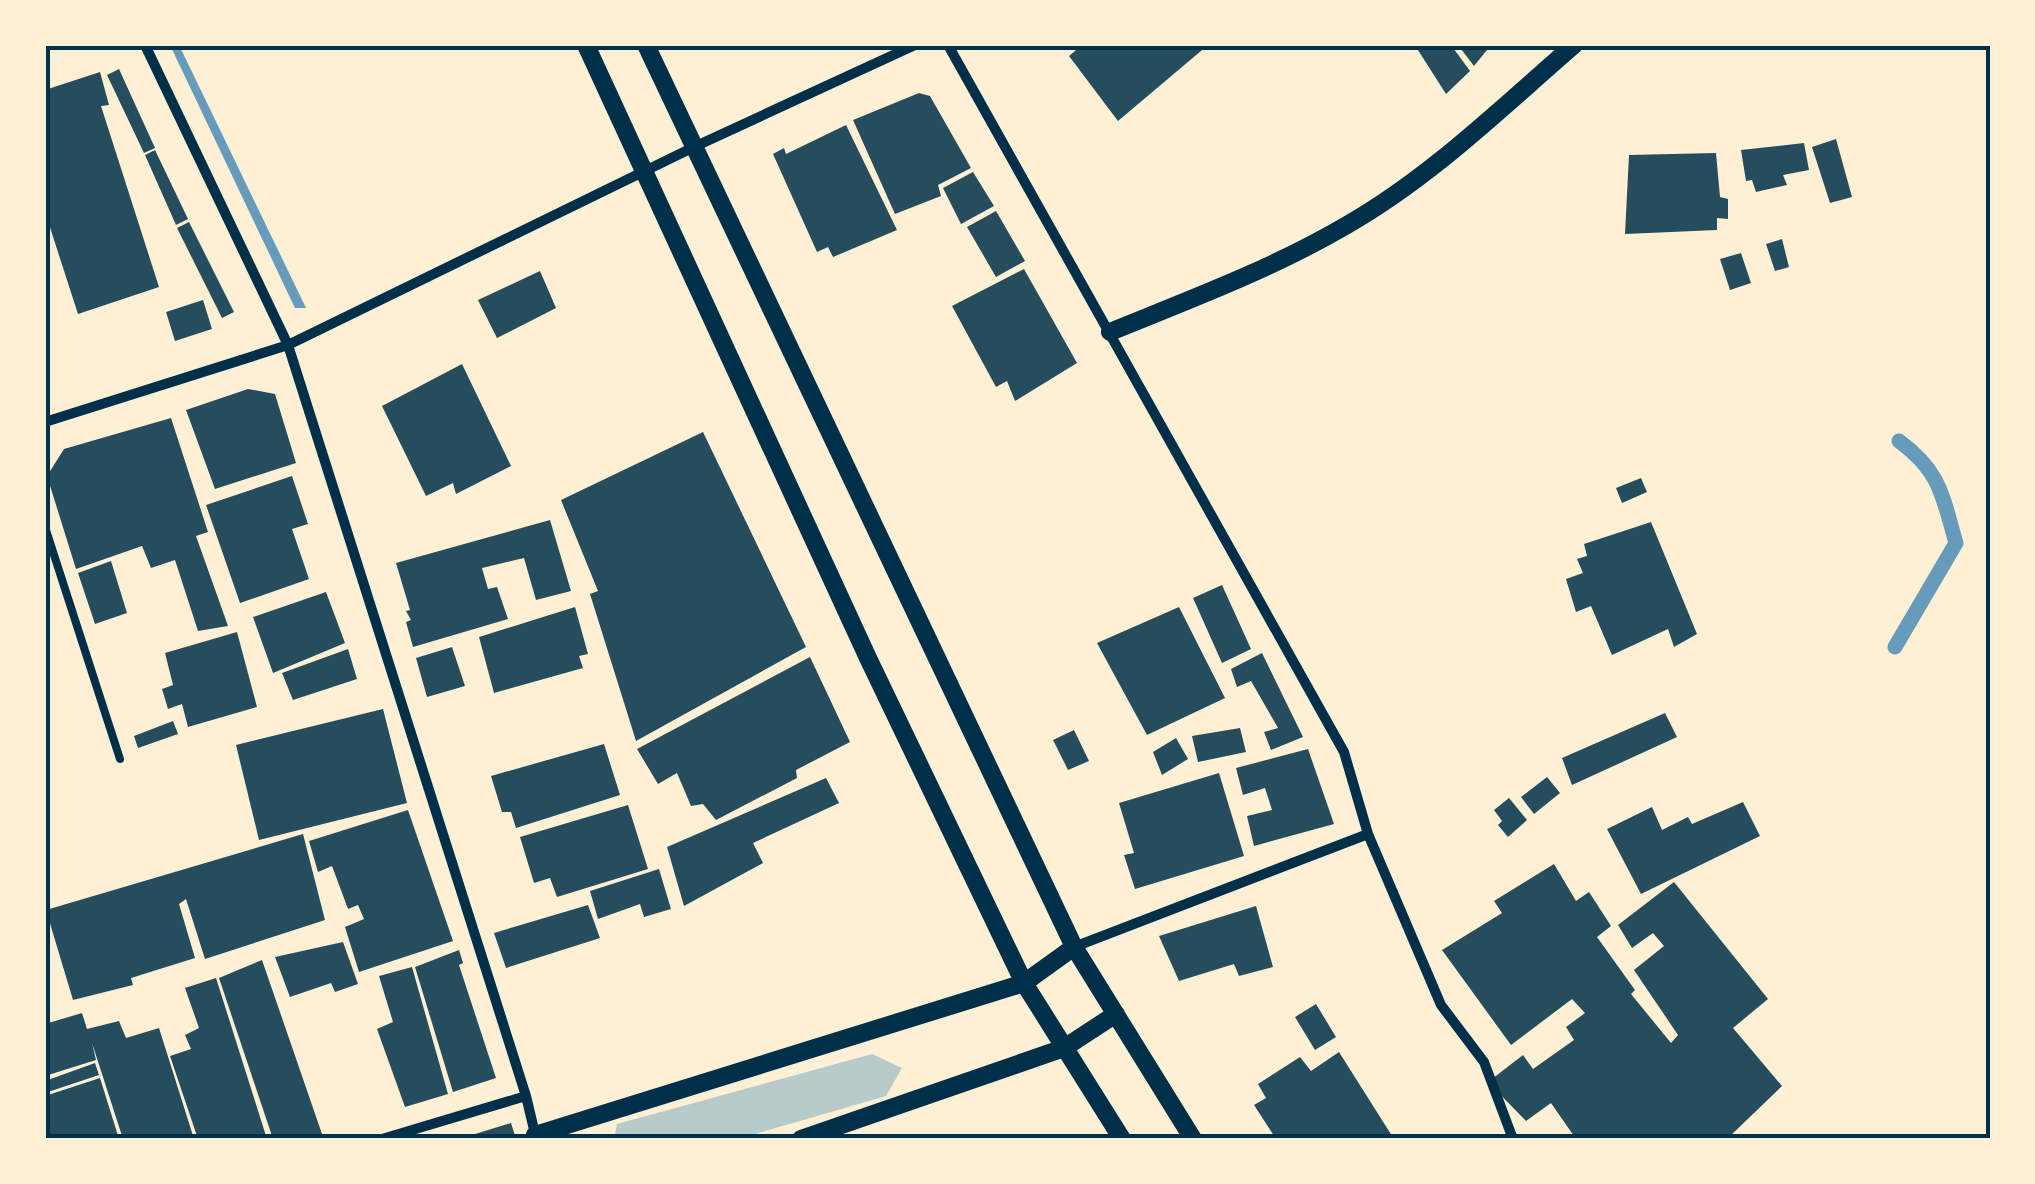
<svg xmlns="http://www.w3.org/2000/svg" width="2035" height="1184" font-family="Overpass,sans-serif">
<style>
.green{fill:#b9caca}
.water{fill:#669bbc}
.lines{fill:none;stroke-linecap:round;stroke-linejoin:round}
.stream{stroke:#669bbc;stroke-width:15}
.building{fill:#264d5e}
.service{stroke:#003049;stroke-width:8}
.minor{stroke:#003049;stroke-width:10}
.tertiary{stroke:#003049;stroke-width:18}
.neatline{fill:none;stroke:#003049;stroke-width:4}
</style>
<rect width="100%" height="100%" fill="#fdf0d5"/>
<!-- green -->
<path class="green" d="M872 1054 902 1068 886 1096 738 1139H614L617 1124Z"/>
<!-- water -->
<path class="water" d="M170 45H179L306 308H295Z"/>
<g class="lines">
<!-- stream -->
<path class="stream" d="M1895 647 1956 543C1942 495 1941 472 1899 441"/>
</g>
<!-- building -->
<path class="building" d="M1082 45H1208L1118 121 1069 56Z
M1420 45H1451L1470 71 1446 94 1416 47Z
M1458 45H1491L1474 66Z
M119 69 155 148 144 153 107 75Z
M100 72 109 105 101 106 159 287 78 314 45 212V90Z
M919 93 930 96 971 168 938 185 941 196 895 214 853 120Z
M846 125 897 230 833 257 828 247 817 252 773 154 784 148 786 154Z
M1836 139 1852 197 1830 203 1812 147Z
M1804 143 1809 170 1783 175 1787 185 1756 192 1752 180 1746 181 1741 150Z
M155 150 188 219 176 225 145 155Z
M1716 153 1720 197 1728 199V219L1717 218V230L1625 234 1629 155Z
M973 172 994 206 961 224 943 188Z
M996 211 1025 261 996 277 967 227Z
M189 222 234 312 222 318 177 228Z
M1782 239 1789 267 1775 271 1766 244Z
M1741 253 1751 283 1730 290 1720 259Z
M1024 269 1077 363 1015 401 1007 381 996 387 952 306Z
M540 271 556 308 497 338 478 300Z
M203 300 212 329 175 341 166 312Z
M462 364 511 466 456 494 453 483 426 496 382 406Z
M248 389 275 394 296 463 215 489 186 410Z
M171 418 208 532 196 536 228 626 198 631 175 560 151 568 142 546 76 569 47 476 64 449Z
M703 432 806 647 636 741 590 594 598 591 561 500Z
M292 476 308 524 292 529 309 579 240 603 206 505Z
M1641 478 1647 492 1622 503 1616 488Z
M550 520 571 591 536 600 524 558 482 568 488 589 497 587 508 619 413 647 406 622 411 620 406 611 410 610 396 563Z
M1651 522 1697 634 1674 647 1668 629 1612 655 1591 606 1576 612 1566 579 1583 573 1577 559 1587 556 1584 544Z
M111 561 127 613 95 624 78 573Z
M1222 585 1251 649 1222 663 1193 598Z
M326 592 345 643 273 673 253 617Z
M575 607 588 654 579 656 583 668 494 693 479 637Z
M1179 607 1225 698 1147 735 1097 643Z
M237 632 257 707 188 727 182 704 168 709 162 689 173 685 165 653Z
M452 647 465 686 427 697 416 658Z
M348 649 357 679 293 700 282 673Z
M1262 653 1303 737 1271 750 1264 732 1278 728 1251 681 1237 687 1231 669Z
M810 657 850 742 796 770 797 778 716 820 703 804 691 806 677 773 658 784 637 749Z
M383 709 407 803 259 840 236 745Z
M1665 713 1677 737 1572 785 1562 758Z
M173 721 178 734 138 748 134 736Z
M1240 728 1246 752 1198 762 1192 736Z
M1074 730 1089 761 1068 770 1053 740Z
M1176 738 1188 759 1162 775 1153 752Z
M604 744 620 795 516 828 511 812H502L491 776Z
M1308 749 1334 824 1254 846 1247 816 1272 810 1265 788 1243 795 1236 768Z
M1219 773 1244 856 1135 889 1124 855 1134 853 1119 803Z
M1547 777 1560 793 1534 814 1521 797Z
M826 778 839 803 753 843 763 863 684 906 667 847Z
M1509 798 1527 820 1508 837 1498 825 1502 821 1494 810Z
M1743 802 1760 836 1641 894 1607 829 1652 807 1662 830 1688 817 1692 824Z
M628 805 648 869 557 897 550 878 534 883 520 837Z
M408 810 453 941 359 972 345 927 364 919 358 905 348 909 332 866 318 872 309 841Z
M303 834 325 920 205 959 186 899 179 904 195 958 131 978 133 985 73 1000 46 910Z
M1554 864 1576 901 1589 892 1611 926 1597 937 1635 990 1631 994 1671 1043 1678 1035 1634 970 1664 946 1653 933 1632 948 1618 925 1674 882 1768 999 1733 1028 1782 1086 1727 1139H1592L1588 1134 1576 1139 1551 1103 1526 1121 1488 1082 1523 1055 1533 1069 1574 1040 1566 1027 1585 1013 1572 999 1511 1045 1442 950 1502 913 1494 901Z
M659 869 671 909 644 917 640 904 598 919 590 891Z
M588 905 600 938 506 968 494 933Z
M1256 906 1273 967 1239 976 1234 964 1179 981 1159 936Z
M343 942 358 984 335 992 331 983 290 997 275 957Z
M459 950 463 963 459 965 496 1078 453 1092 415 967Z
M262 960 322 1134 307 1139H273L219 978Z
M412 967 448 1094 405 1107 377 1029 393 1022 379 976Z
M216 978 267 1139H198L170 1056 191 1049 185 1035 199 1028 185 988Z
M1316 1004 1336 1037 1315 1050 1295 1017Z
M82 1013 87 1029 119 1021 126 1038 159 1028 194 1139H123L92 1043 96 1060 45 1076V1024Z
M1339 1052 1394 1139H1276L1254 1105 1266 1098 1258 1084 1300 1057 1311 1071Z
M95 1063 99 1075 45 1093V1081Z
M100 1078 119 1139H45V1096Z
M511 1123 516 1139H462V1138Z"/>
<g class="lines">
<!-- service -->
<path class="service" d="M45 527 120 759"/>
<!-- minor -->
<path class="minor" d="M145 45 288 345 526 1096 536 1138
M948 45 1344 752 1368 834 1441 1005 1484 1062 1513 1139
M45 422 288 345 694 147 915 45
M1074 947 1368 834
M382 1139 526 1096"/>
<!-- tertiary -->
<path class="tertiary" d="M586 45 868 658 1024 983 1122 1139
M646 45 1074 947 1193 1139
M1110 332C1191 299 1272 269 1347 225 1431 177 1501 108 1574 45
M535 1135 1024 983 1074 947
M801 1139 1064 1048 1116 1014"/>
</g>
<!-- border -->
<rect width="2035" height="1184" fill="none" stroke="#fdf0d5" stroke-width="95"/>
<rect x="48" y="48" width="1940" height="1088" class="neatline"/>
</svg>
